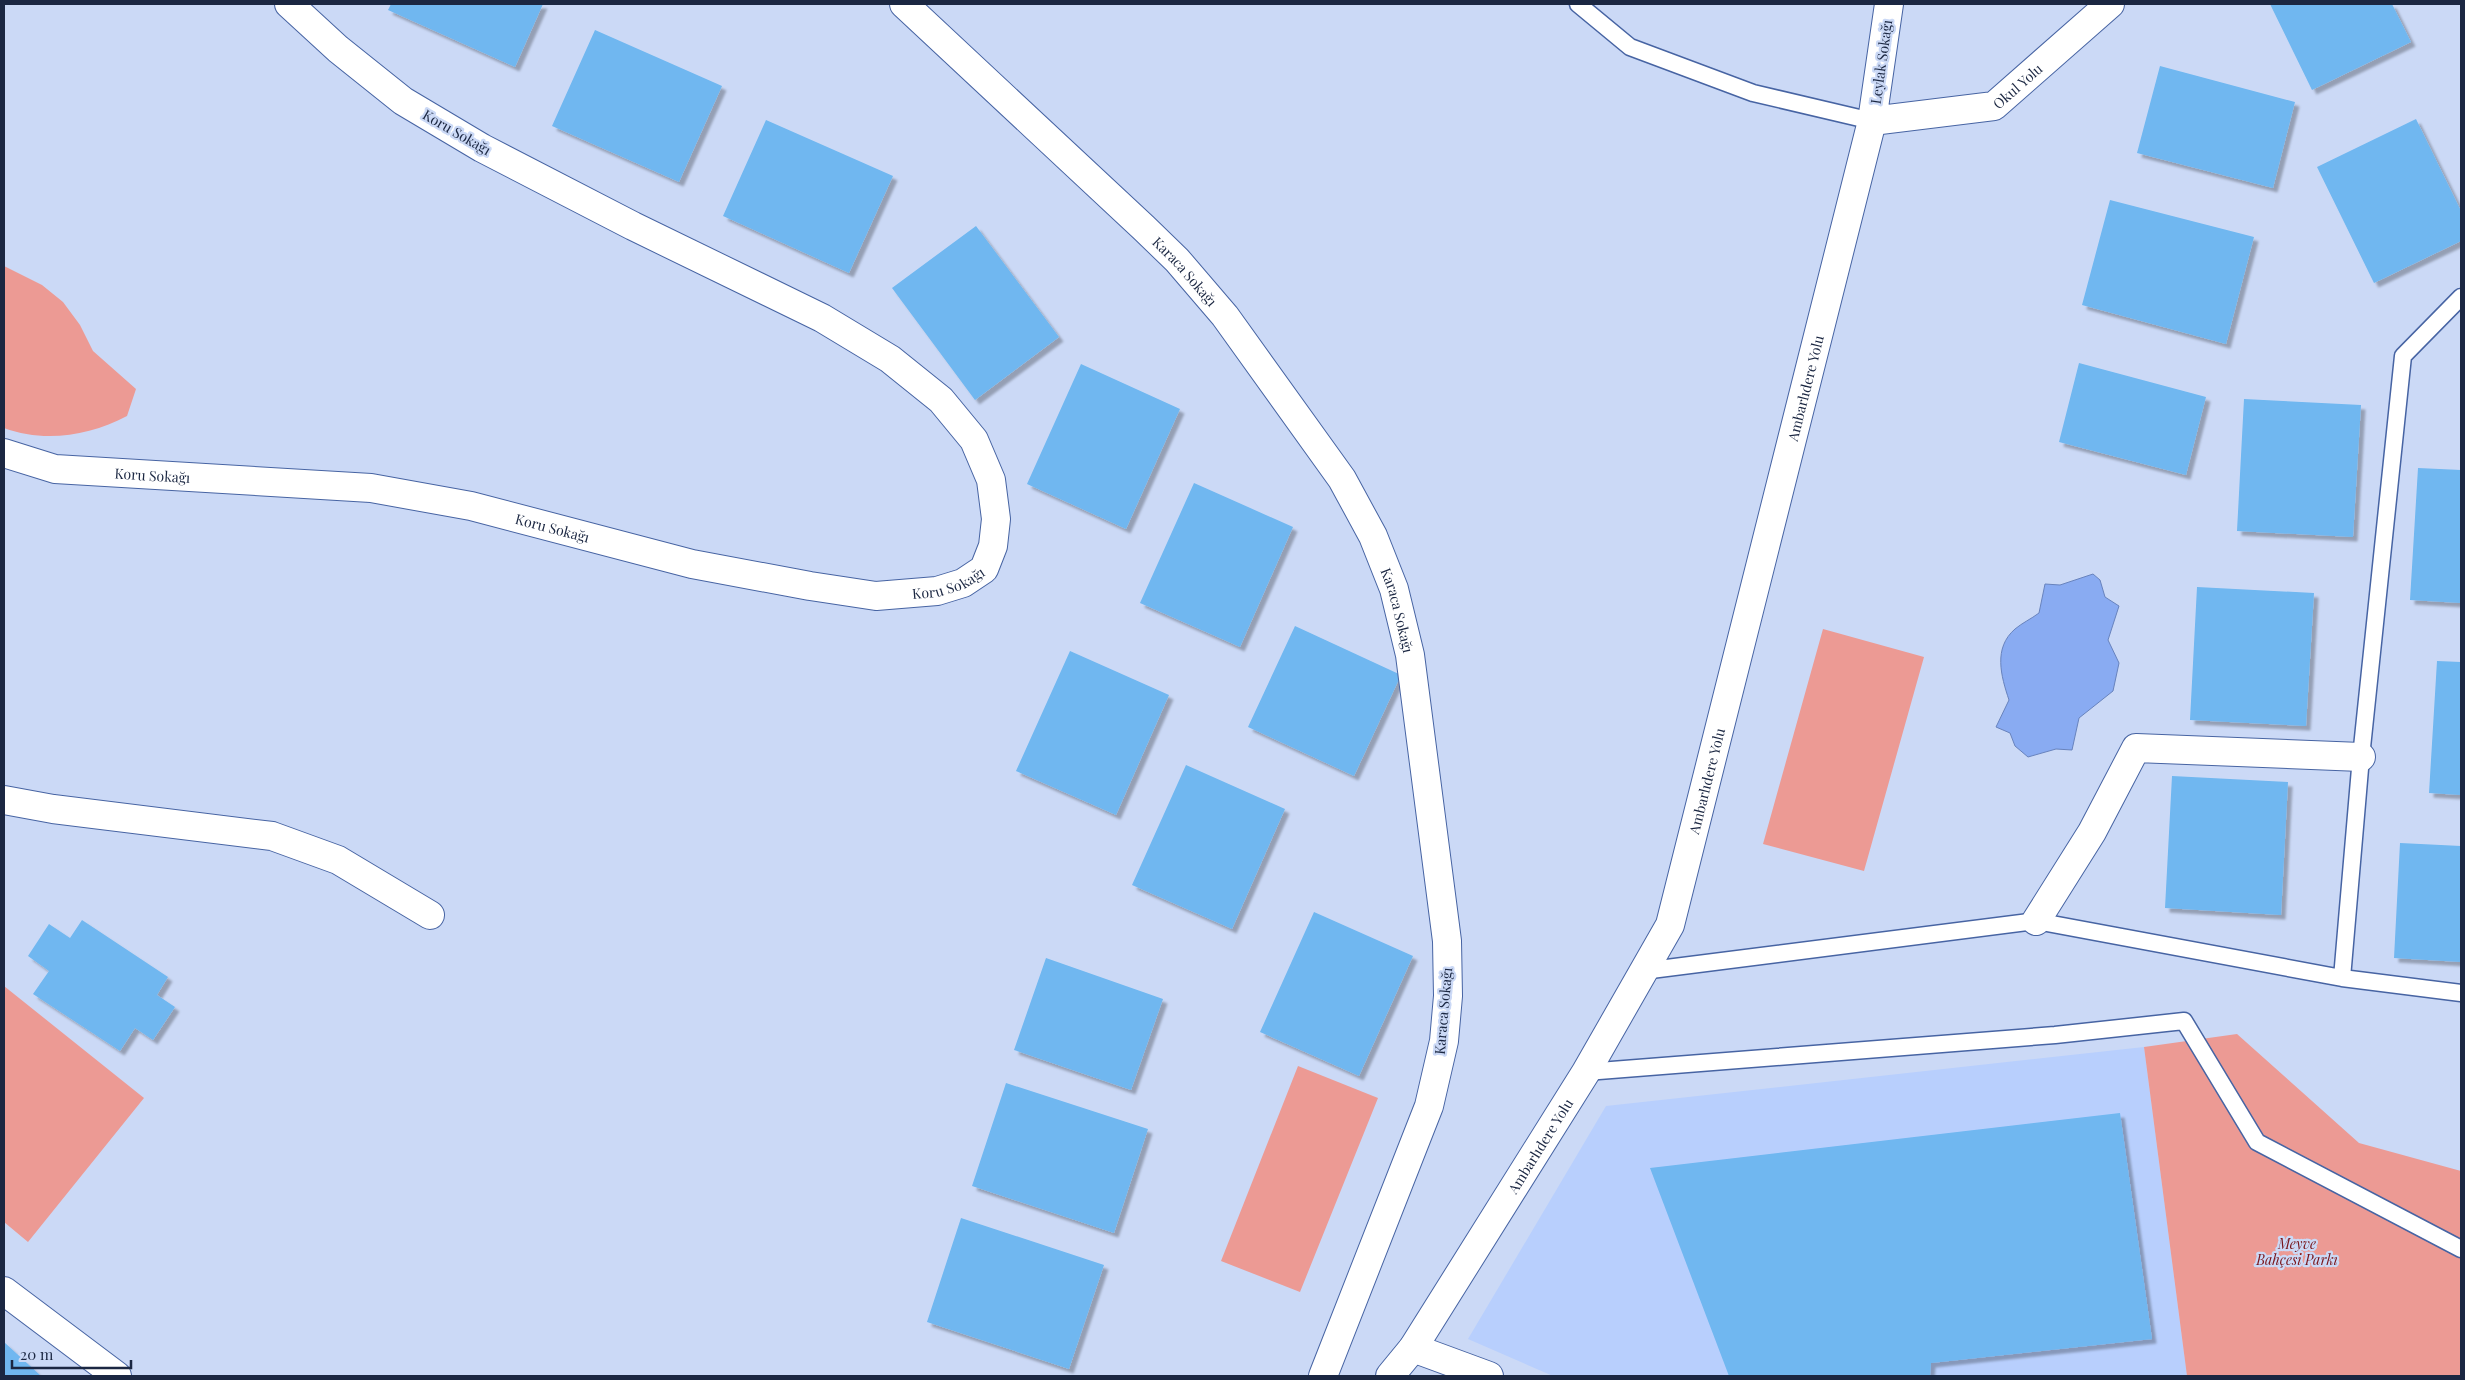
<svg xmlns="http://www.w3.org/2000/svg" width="2465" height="1380" font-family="'Playfair Display',serif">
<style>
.built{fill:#b8cffd}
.green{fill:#ec9a94}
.water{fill:#89abf2;stroke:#6883bd}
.building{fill:#6fb7f0;filter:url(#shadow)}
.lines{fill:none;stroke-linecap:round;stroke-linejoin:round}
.lane-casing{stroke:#4764a3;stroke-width:19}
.street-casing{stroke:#4764a3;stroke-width:30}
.secondary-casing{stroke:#4764a3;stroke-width:30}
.lane{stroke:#fff;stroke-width:16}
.street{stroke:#fff;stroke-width:28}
.secondary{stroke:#fff;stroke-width:28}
.labels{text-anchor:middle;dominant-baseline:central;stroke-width:4.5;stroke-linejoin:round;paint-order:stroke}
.street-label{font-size:14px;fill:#1b2742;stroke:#cbd9f6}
.park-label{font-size:14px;font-style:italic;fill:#79151b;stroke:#cbd9f6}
</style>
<defs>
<filter id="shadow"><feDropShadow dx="4.5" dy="4.5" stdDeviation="1" flood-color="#0004"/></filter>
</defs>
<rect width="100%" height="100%" fill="#cbd9f6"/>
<!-- built -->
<path class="built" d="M2144 1047 2187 1376H1553L1468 1339 1606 1106Z"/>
<!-- green -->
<path class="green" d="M4 266 42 285 63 302 80 325 93 351 136 389 127 416C89 436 44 443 4 428Z
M1823 629 1924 657 1864 871 1763 844Z
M4 986 144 1098 28 1242 4 1222Z
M2237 1034 2359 1143 2461 1171V1376H2187L2144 1047Z
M1298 1066 1378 1098 1300 1292 1221 1261Z"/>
<!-- water -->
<path class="water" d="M2093 574 2100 580 2105 597 2119 606 2108 640 2119 663 2113 691 2079 718 2072 750 2056 749 2028 757 2015 746 2010 733 1996 727 2009 700C2001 676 1993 648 2015 629 2022 623 2031 619 2039 613L2045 584 2060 585Z"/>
<!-- building -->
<path class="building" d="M391 4H543L515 67 388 10Z
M2270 4H2392L2411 42 2312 90Z
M595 30 722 86 679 182 552 126Z
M2160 66 2295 102 2273 188 2137 153Z
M2416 119 2461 211V241L2374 283 2317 167Z
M766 120 893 176 849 273 723 216Z
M2110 200 2254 237 2226 344 2082 305Z
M976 226 1059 337 975 400 892 288Z
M2079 363 2206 397 2186 475 2059 442Z
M1081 364 1180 409 1126 529 1027 484Z
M2244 399 2361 405 2353 537 2237 531Z
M2418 468 2461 470V603L2410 600Z
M1194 483 1293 527 1240 647 1140 603Z
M2197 587 2314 593 2306 726 2190 720Z
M1295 626 1401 675 1354 776 1248 727Z
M1070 651 1169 695 1116 815 1016 771Z
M2437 661 2461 662V795L2429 793Z
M1186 765 1285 809 1232 929 1132 885Z
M2172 776 2288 782 2281 915 2165 908Z
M2400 843 2461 846V962L2394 958Z
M1314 912 1413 956 1359 1076 1260 1032Z
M82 920 168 977 157 995 175 1007 153 1040 135 1028 120 1051 33 994 49 971 28 956 49 924 70 938Z
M1046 958 1163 999 1131 1090 1014 1050Z
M1006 1083 1148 1129 1114 1233 972 1186Z
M2120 1113 2152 1339 1931 1363 1930 1376H1729L1650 1168Z
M961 1218 1104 1265 1069 1369 927 1322Z
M4 1342 41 1376H4Z"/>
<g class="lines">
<defs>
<path id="lane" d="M1578 4 1630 47 1753 93 1872 121
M1643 971 2036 921 2342 978 2461 993
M2342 978 2361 757 2403 356 2461 297
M1586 1072 2055 1035 2184 1021 2257 1142 2461 1249"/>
<g id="street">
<path id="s1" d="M4 453 55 469 371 488 471 506 692 564 810 586 876 596 937 591 963 583 984 569 993 546 996 519 991 480 974 440 941 400 890 359 822 318 633 226 482 148 403 101 338 49 289 4"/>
<path d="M4 800 53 809 272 836 338 860 430 915"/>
<path d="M2036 921 2092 832 2136 748 2361 757"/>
<path d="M4 1291 117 1376"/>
<path d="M1413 1348 1489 1376"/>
<path id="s2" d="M1390 1376 1413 1348 1586 1072 1670 925 1872 121"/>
</g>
<g id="secondary">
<path id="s3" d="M904 4 1144 228 1177 260 1225 316 1342 479 1373 536 1394 589 1410 655 1447 941 1448 996 1444 1041 1429 1106 1323 1376"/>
<path id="s4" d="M1889 4 1872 121 1994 106 2110 4"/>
</g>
</defs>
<!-- lane casing -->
<use href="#lane" class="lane-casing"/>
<!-- street casing -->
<use href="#street" class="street-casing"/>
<!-- secondary casing -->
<use href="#secondary" class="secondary-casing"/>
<!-- lane -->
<use href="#lane" class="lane"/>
<!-- street -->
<use href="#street" class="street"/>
<!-- secondary -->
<use href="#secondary" class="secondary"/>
</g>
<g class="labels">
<!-- street labels -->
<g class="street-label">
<text transform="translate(1881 62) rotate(-82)">Leylak Sokağı</text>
<text stroke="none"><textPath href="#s4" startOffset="272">Okul Yolu</textPath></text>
<text transform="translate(457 132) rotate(30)">Koru Sokağı</text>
<text stroke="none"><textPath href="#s3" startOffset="388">Karaca Sokağı</textPath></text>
<text stroke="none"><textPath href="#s2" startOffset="1085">Ambarlıdere Yolu</textPath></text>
<text stroke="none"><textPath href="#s1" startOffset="151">Koru Sokağı</textPath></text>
<text stroke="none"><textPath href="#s1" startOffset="556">Koru Sokağı</textPath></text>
<text stroke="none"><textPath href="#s1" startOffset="961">Koru Sokağı</textPath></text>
<text stroke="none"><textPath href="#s3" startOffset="792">Karaca Sokağı</textPath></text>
<text stroke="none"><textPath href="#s2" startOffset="680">Ambarlıdere Yolu</textPath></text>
<text transform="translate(1443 1011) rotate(-85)">Karaca Sokağı</text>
<text stroke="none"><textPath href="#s2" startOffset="275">Ambarlıdere Yolu</textPath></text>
</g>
<!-- park labels -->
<g class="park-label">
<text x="2297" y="1243">Meyve<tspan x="2297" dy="16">Bahçesi Parkı</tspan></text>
</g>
</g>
<!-- border -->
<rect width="2465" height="1380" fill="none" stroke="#1b2742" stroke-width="10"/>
<!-- scale -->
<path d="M12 1360v8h119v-8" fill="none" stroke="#1b2742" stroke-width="2.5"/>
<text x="20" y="1360" font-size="15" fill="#1b2742" stroke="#cbd9f6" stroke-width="4" paint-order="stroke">20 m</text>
</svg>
